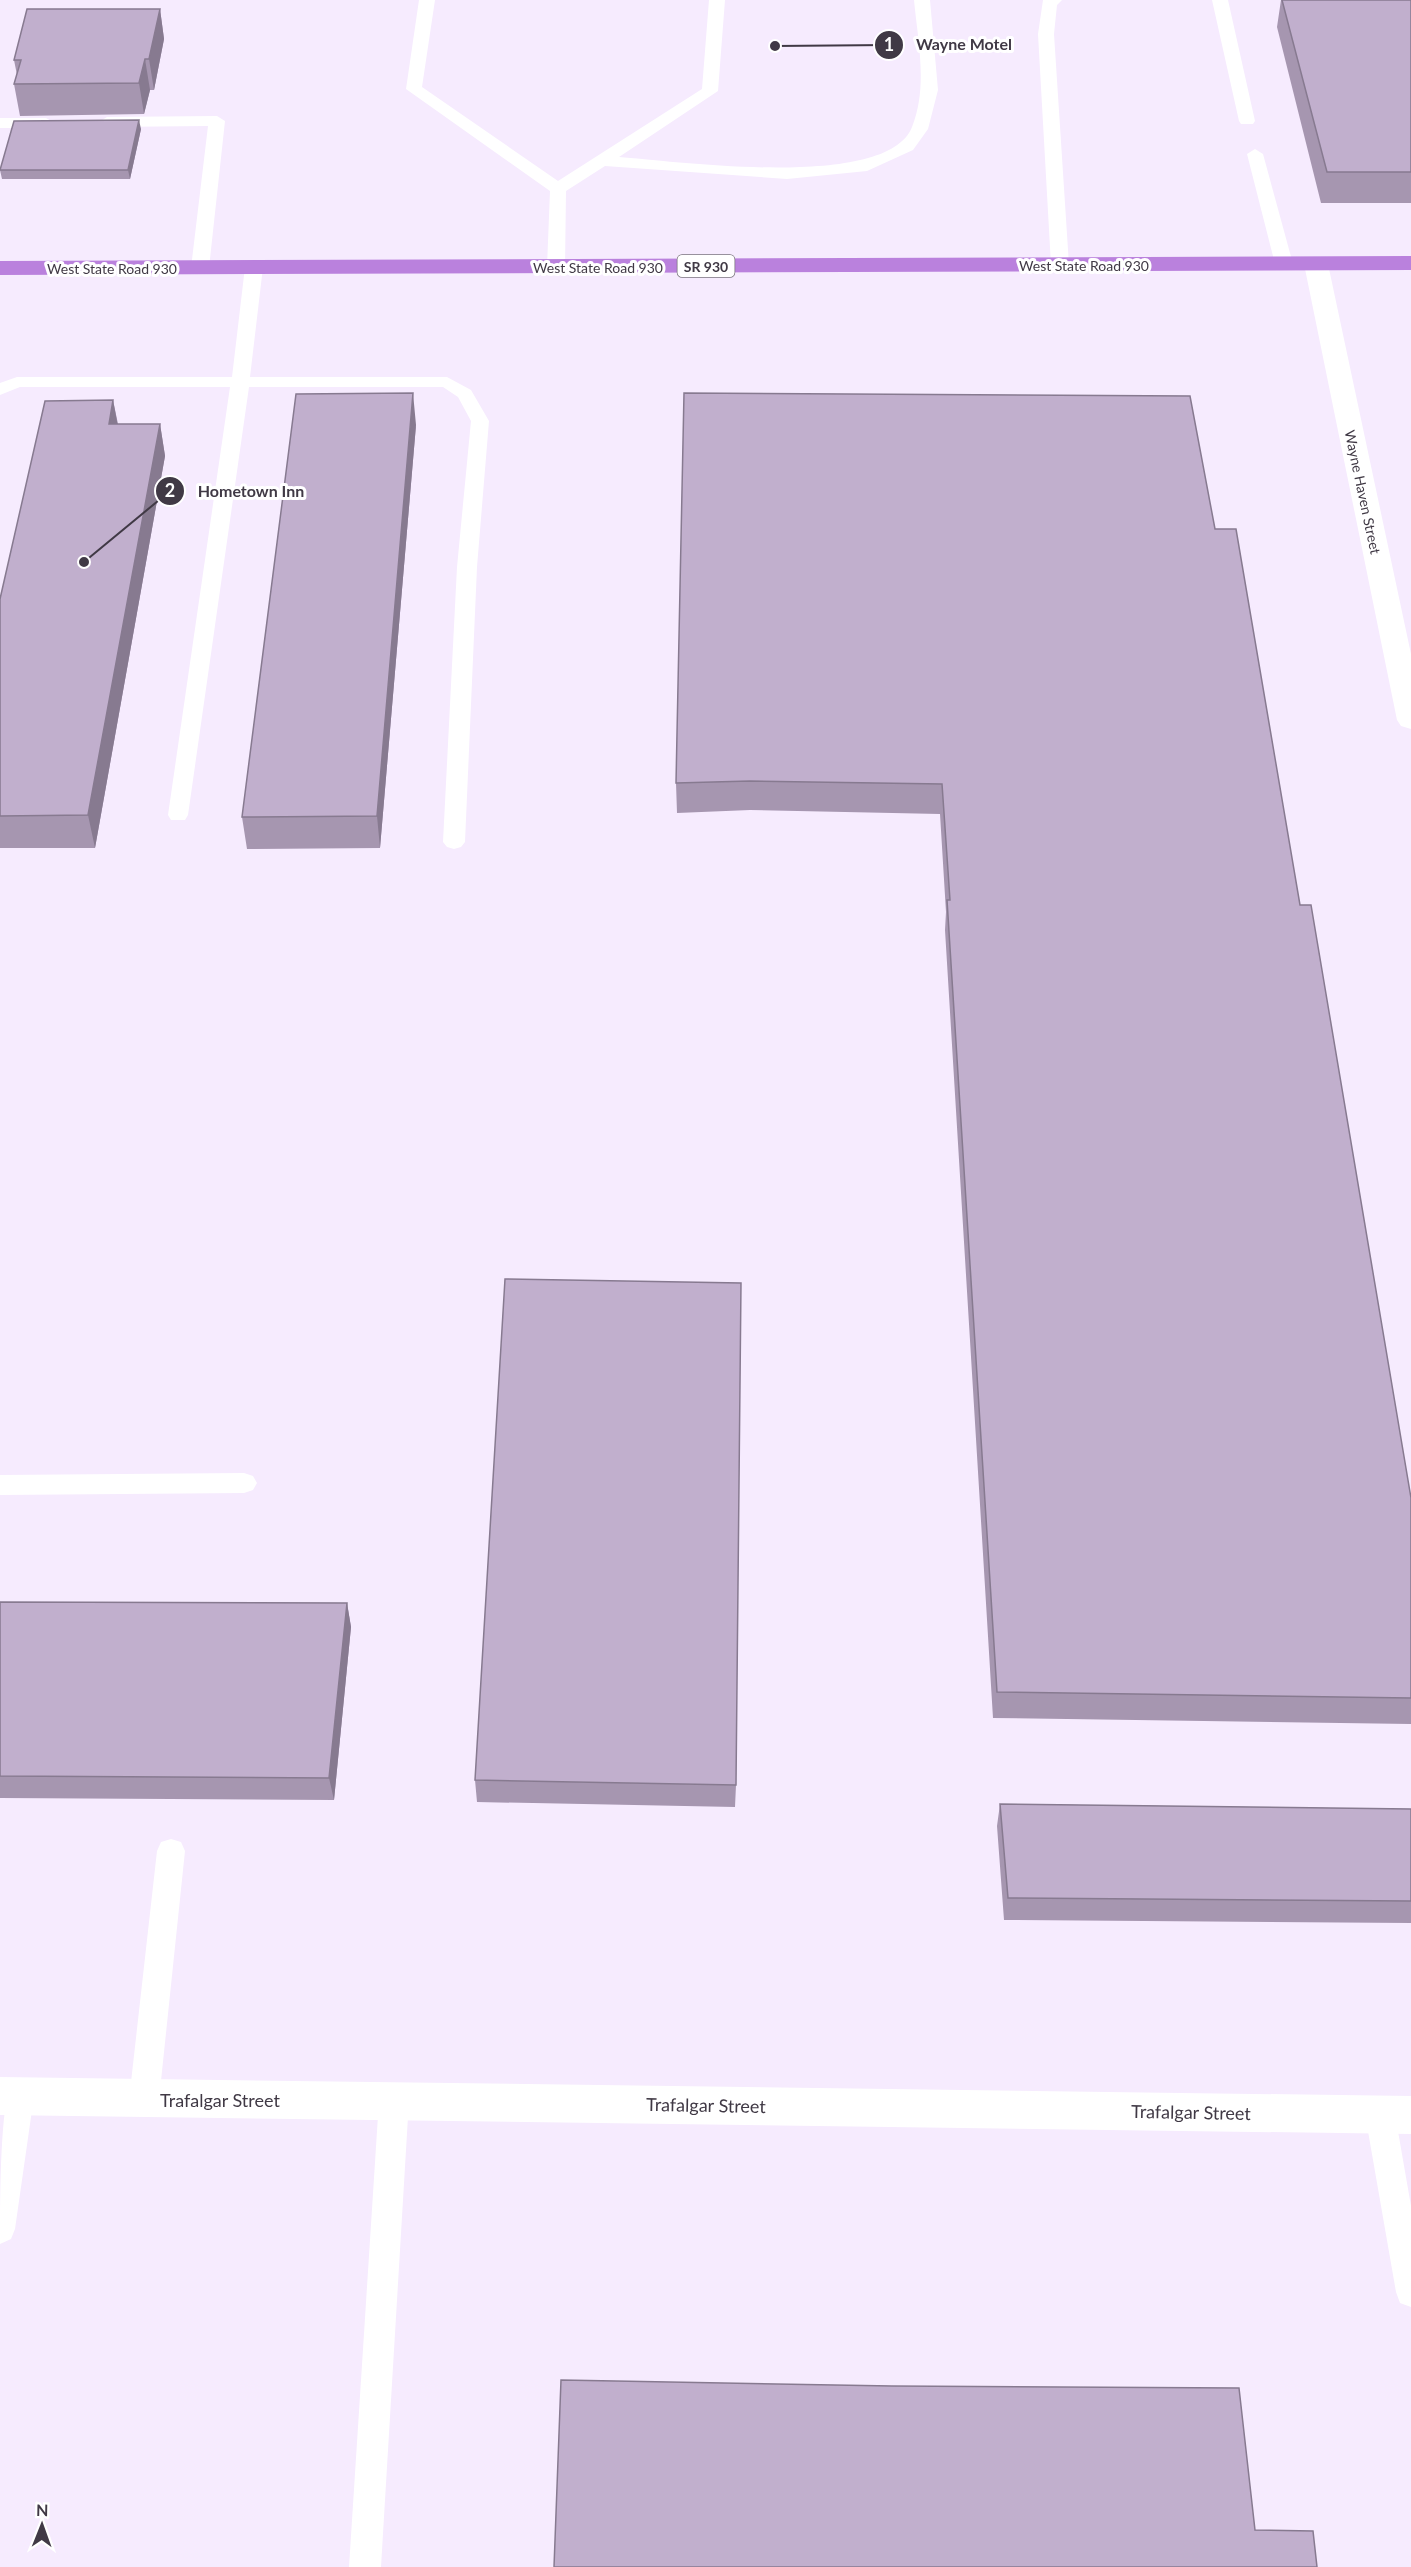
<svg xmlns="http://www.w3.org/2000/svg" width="1411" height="2567" font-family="Lato,sans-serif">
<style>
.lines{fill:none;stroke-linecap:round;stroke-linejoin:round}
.lane{fill:#fff;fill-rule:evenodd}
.street{fill:#fff;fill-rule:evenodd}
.highway{fill:#ba81dd;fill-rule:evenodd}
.wall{fill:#a696b0}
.shaded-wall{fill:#877a90}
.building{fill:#c1afcd;stroke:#877a90;stroke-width:1.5}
.labels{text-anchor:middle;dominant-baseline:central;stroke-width:6;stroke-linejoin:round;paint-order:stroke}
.far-street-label{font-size:14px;fill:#403945;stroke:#fff}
.shield{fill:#fff;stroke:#79747d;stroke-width:1.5}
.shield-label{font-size:14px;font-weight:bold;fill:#403945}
.near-street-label{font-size:18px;fill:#403945;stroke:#fff}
.leader{fill:none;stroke:#403945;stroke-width:2}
.callout-dot{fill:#403945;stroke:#fff;stroke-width:2}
.mark-label{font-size:18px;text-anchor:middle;font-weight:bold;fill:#fff}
.callout-label{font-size:16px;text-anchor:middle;font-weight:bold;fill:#403945;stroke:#fff;stroke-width:6;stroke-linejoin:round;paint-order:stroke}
</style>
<rect width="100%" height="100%" fill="#f6ebfe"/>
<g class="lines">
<!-- lane -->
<path class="lane" d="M419 0H435L422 87 558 181 702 89 709 0H725L718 91 619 157C676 161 887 191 912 127 928 87 918 42 914 0H930L938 90 928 129 913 150 867 171 787 179 605 166 566 191 565 267 556 272 547 267 550 191 406 89Z
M1043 0H1062L1057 5 1054 34 1069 265 1060 270 1051 265 1038 34Z
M1212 0H1228L1255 121 1253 124H1241L1239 121Z
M217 116 225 121 209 268 200 273 191 268 208 126 107 127 99 122 107 117Z
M0 118H46L54 123 46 128H0Z
M1255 149 1263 154 1293 264 1290 268 1284 269 1275 264 1247 154Z
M254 262 263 267 250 377H447L471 390 489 421 477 567 465 842 461 847 454 849 447 847 443 842 457 567 471 421 458 397 443 387H249L188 815 185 820H171L168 815 230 387H20L0 395V383L17 377H232L245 267Z
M244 1473 253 1476 257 1483 253 1490 244 1493 0 1495V1475Z
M171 1839 181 1842 185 1851 159 2100 154 2110 144 2114 134 2110 129 2100 157 1851 161 1842Z
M19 2082 29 2086 34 2096 15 2229 11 2239 0 2244C0 2200 0 2124 9 2086Z
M394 2086 404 2090 409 2100 381 2567H349L379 2100 384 2090Z
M1380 2100 1390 2104 1395 2114 1411 2206V2307L1400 2303 1396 2292 1365 2114 1370 2104Z"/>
<!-- street -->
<path class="street" d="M1316 257 1324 259 1328 264 1411 654V729L1401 726 1397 720 1304 264 1308 259Z
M0 2077 1411 2096V2134L0 2115Z"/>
<!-- highway -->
<path class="highway" d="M1411 256V270L0 275V261Z"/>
</g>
<!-- wall -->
<path class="wall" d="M1281 0H1411V203H1321L1277 27Z
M160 9 164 39 154 90H150L144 114 20 116 14 84 17 75 14 60Z
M141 129 130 179H2L0 170Z
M113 400 118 424H160L165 456 95 848H0V599Z
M416 425 380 848 247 849 242 817Z
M1215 529 1300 905 1411 1498V1724L993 1718 945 930 946 912 940 814 750 810 677 813 676 783Z
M0 1602 347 1603 351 1627 334 1800 0 1798Z
M475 1780 736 1785 735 1807 477 1802Z
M1000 1804 1411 1809V1923L1004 1920 997 1826Z"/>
<!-- shaded-wall -->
<path class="shaded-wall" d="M160 9 164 39 154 90 149 59Z
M145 59 150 90 144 114 139 83Z
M139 120 141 129 130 179 128 170Z
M413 393 416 425 380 848 377 816Z
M113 400 119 432 109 424Z
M160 424 165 456 95 848 88 815Z
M347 1603 351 1627 334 1800 329 1778Z"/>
<!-- building -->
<path class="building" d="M1282 0H1411V172H1327Z
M27 9H160L149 59H145L139 83 14 84 21 60H14Z
M139 120 128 170H0L14 121Z
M413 393 377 816 242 817 296 394Z
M684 393 1190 396 1215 529H1236L1300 905H1311L1411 1498V1698L997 1692 947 900H950L942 784 750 781 676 783Z
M113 400 109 424H160L88 815 0 816V599L45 401Z
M505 1279 741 1283 736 1785 475 1780Z
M0 1602 347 1603 329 1778 0 1776Z
M1000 1804 1411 1809V1901L1008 1898Z
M561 2380 892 2386 1239 2388 1255 2530 1313 2531 1317 2567H554Z"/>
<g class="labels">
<!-- far-street labels -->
<g class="far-street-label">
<text x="1084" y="265">West State Road 930</text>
<text x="598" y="267">West State Road 930</text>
<text x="112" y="268">West State Road 930</text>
<text transform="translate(1363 492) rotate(78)">Wayne Haven Street</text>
</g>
<!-- shield labels -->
<rect class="shield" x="677.5" y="255" width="57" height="22" rx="4.5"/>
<g class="shield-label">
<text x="706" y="266">SR 930</text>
</g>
<!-- near-street labels -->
<g class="near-street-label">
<text x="220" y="2100">Trafalgar Street</text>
<text transform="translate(706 2105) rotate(1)">Trafalgar Street</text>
<text transform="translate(1191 2112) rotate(1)">Trafalgar Street</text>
</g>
</g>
<!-- callouts -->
<path class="leader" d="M775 46L889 45M84 562L170 491"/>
<g class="callout-dot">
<circle cx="775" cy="46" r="6"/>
<circle cx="84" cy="562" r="6"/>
<circle cx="889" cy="45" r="15"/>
<circle cx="170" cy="491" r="15"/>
</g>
<g class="mark-label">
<text x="889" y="51">1</text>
<text x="170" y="497">2</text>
</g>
<g class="callout-label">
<text x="964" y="50">Wayne Motel</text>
<text x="251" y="497">Hometown Inn</text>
</g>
<!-- north arrow -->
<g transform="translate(42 2525) rotate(1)" stroke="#ffffff" stroke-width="4.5" paint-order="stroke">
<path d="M0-4.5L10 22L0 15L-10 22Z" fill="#403945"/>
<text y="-9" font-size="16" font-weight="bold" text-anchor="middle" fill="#403945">N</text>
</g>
</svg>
